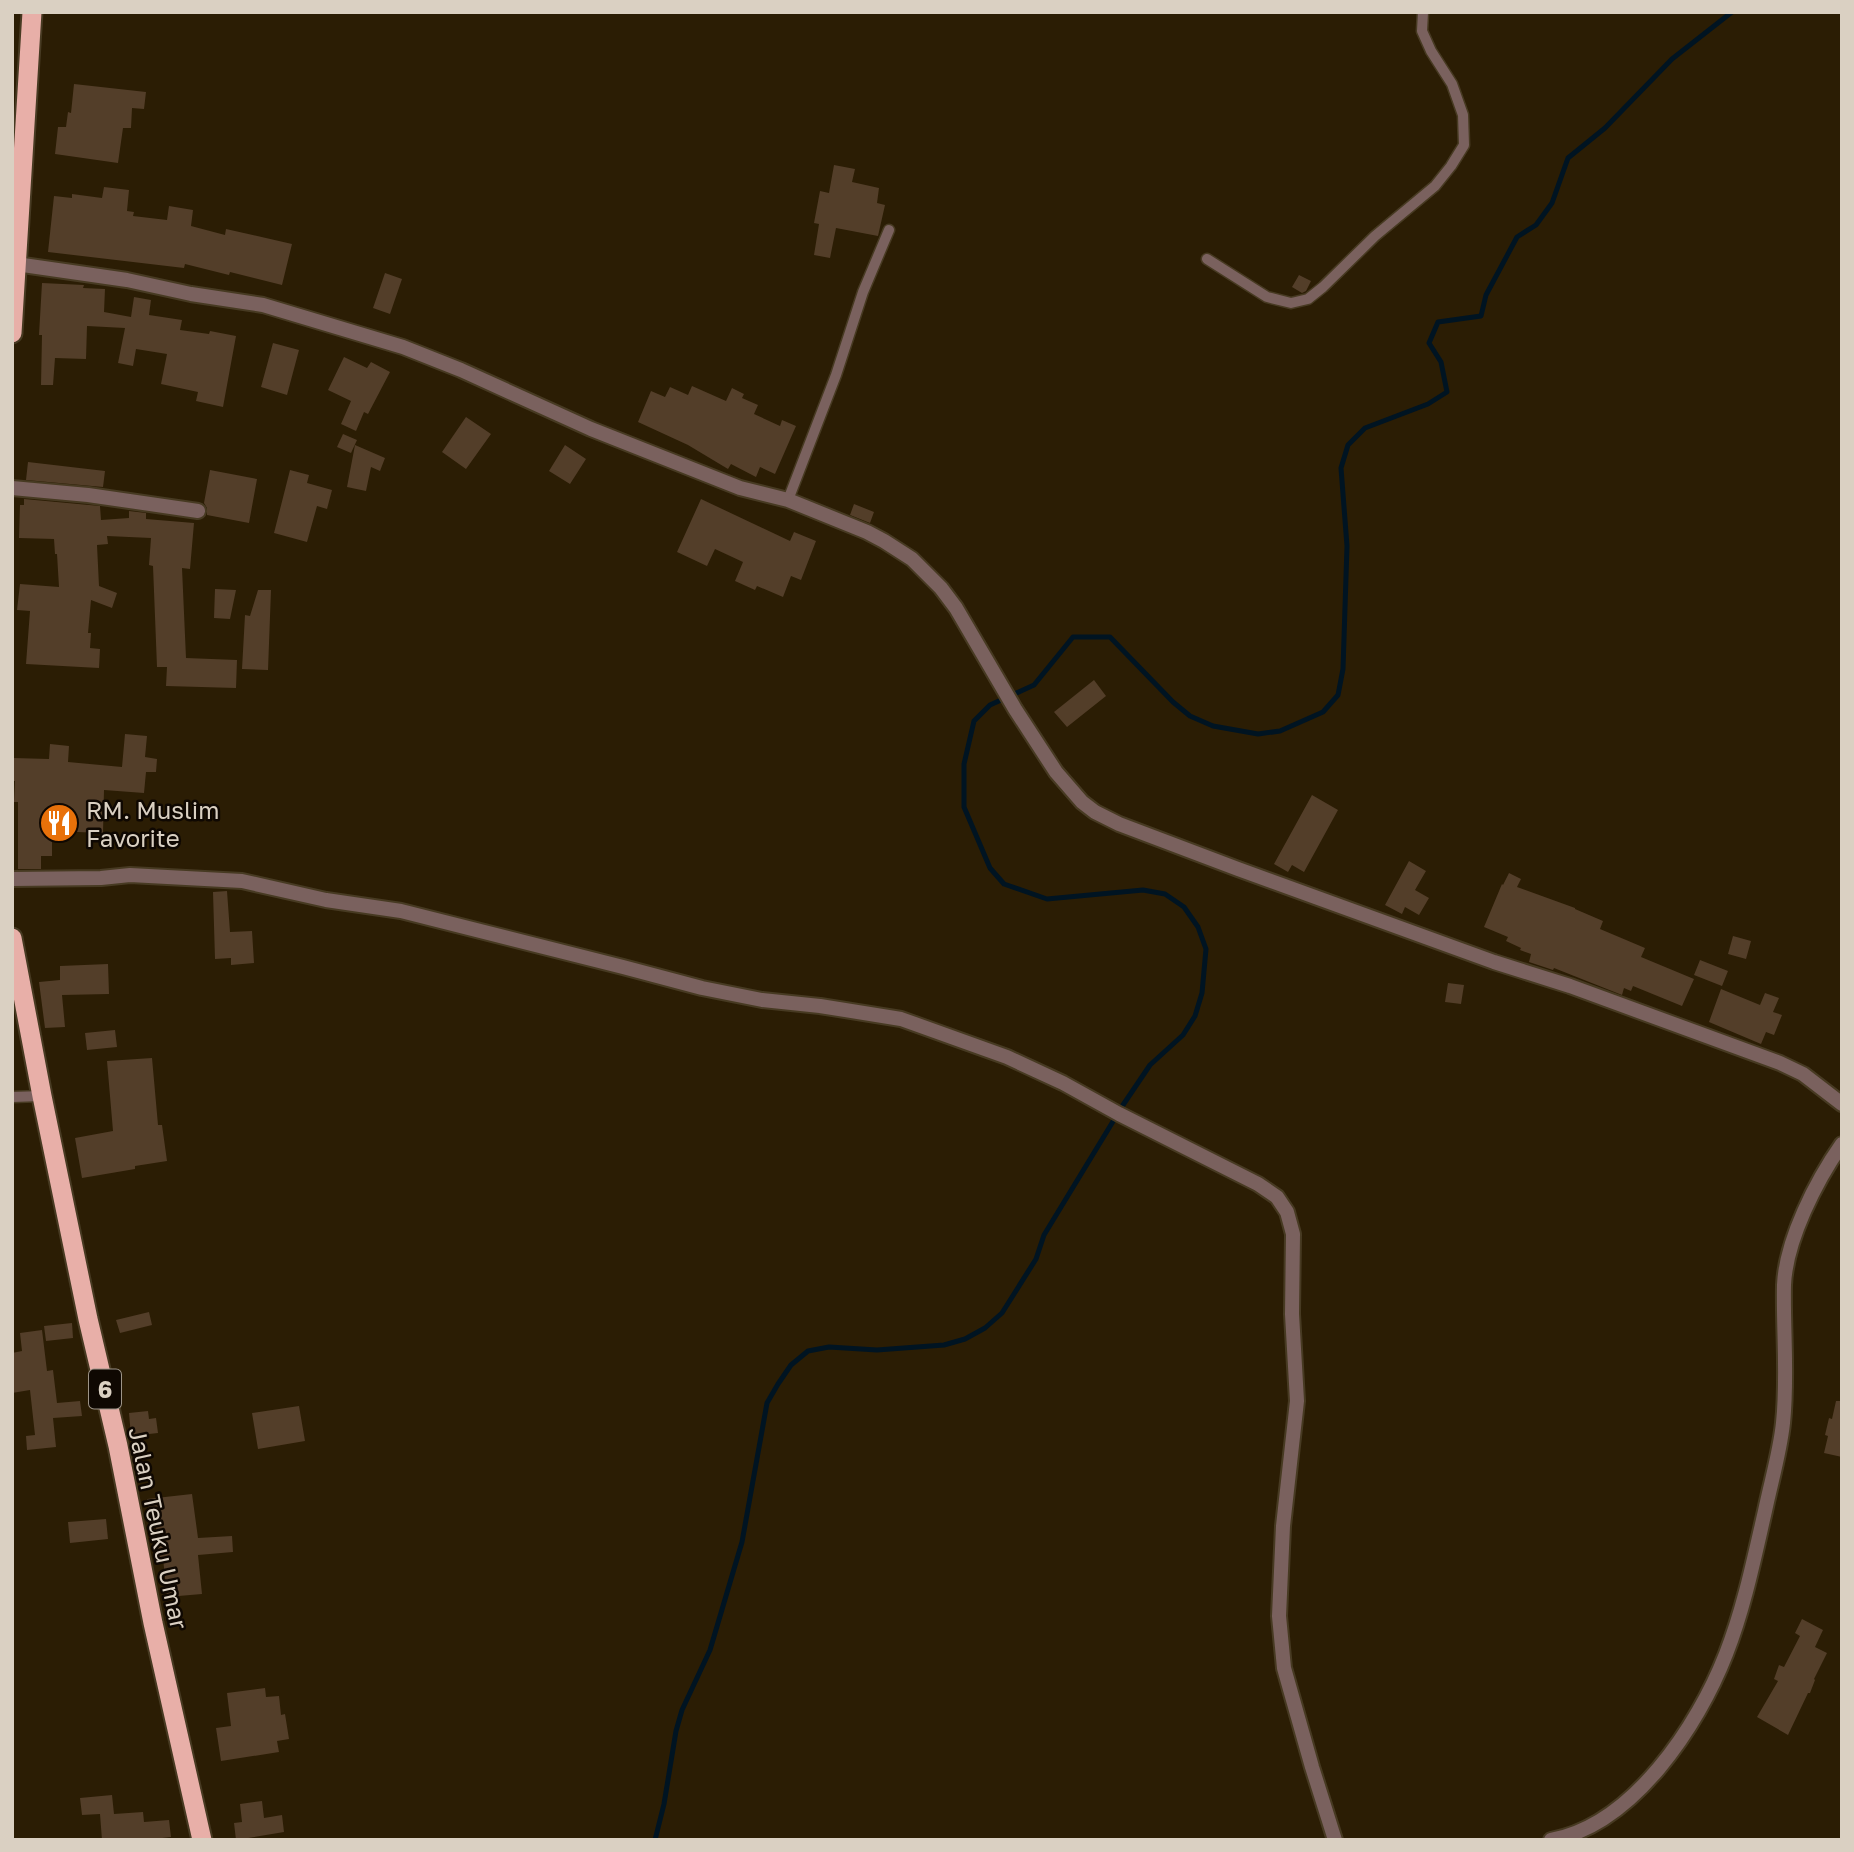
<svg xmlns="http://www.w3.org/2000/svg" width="1854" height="1852" font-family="'Golos Text',sans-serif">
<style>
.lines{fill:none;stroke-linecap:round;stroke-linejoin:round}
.stream{stroke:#001422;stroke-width:5}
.building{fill:#533e29}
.service-casing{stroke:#473a22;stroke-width:13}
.minor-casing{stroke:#473a22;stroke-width:18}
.tertiary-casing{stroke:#473a22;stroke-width:18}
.trunk-casing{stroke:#473a22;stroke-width:23}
.service{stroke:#7a615e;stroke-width:10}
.minor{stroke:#7a615e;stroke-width:14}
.tertiary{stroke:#7a615e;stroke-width:14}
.trunk{stroke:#e8afa8;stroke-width:19}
.labels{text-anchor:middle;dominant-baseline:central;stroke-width:5;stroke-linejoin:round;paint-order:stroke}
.shield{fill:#0f0802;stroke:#9d9488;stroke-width:2}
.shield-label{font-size:23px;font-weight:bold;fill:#dad0c2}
.poi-label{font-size:24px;fill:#dad0c2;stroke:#0f0802;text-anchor:start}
.street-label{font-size:24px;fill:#dad0c2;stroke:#0f0802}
</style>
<rect width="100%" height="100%" fill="#2b1d04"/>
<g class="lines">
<!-- stream -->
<path class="stream" d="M655 1840 664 1804 676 1731 682 1710 710 1650 742 1542 767 1403 778 1384 791 1365 808 1351 829 1347 877 1350 944 1345 965 1339 985 1328 1002 1313 1036 1259 1044 1235 1123 1105 1150 1065 1183 1035 1195 1016 1202 993 1206 949 1198 927 1184 907 1165 894 1143 890 1047 899 1004 884 990 868 964 807V764L974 721 990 705 1034 685 1073 637H1110L1173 702 1190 716 1213 726 1258 734 1280 731 1323 712 1338 695 1343 669 1347 546 1341 468 1348 445 1365 428 1428 404 1447 392 1441 362 1429 343 1438 322 1481 316 1486 295 1517 237 1536 225 1552 203 1568 158 1605 128 1672 59 1732 12"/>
</g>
<!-- building -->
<path class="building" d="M74 84 146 92 144 109 132 108 131 128H123L118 163 55 154 58 127H66L68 112 71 113Z
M834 165 855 169 852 182 879 188 877 203 885 205 878 236 836 228 830 258 814 255 819 224 814 223 820 191 829 193Z
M104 187 129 190 127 211 134 212 133 216 167 220 169 206 193 210 191 226 225 235 226 229 292 244 282 285 230 272 229 275 185 264 184 268 48 252 54 196 72 198V194L102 198Z
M385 273 402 279 390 314 373 308Z
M1299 275 1311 281 1306 291 1302 293 1292 287Z
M42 283 84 285 83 288 105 289 104 312 131 317 134 297 151 300 149 315 182 320 180 330 209 334 210 331 236 336 223 407 196 401 198 392 161 384 167 354 136 349 133 366 118 363 125 328 87 326 86 359 55 358 53 385H41L42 335H39Z
M273 343 299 350 287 395 261 387Z
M344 357 367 368 371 362 390 372 368 414 364 412 356 431 341 424 351 401 328 390Z
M692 386 726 401 732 388 744 394 742 398 758 405 754 414 780 426 782 420 796 426 775 474 760 467 756 477 731 464 728 469 688 445 638 422 651 391 665 397 670 387 688 395Z
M466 417 491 434 466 469 442 452Z
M343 434 357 440 351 453 337 447Z
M355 445 385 458 380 471 371 467 366 491 347 487Z
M565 445 586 459 570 484 549 471Z
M28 462 105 471 103 487 26 480Z
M210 470 257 479 249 523 207 515V508L204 503Z
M290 470 309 475 307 483 332 490 327 509 317 506 307 542 274 533Z
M24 499 100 506 101 520 129 518V511L146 513V519L194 523 190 569 182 568 186 658 237 660 236 688 166 686 167 667H157L153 566 149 565 151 538 107 536 108 544 97 545 99 586 117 593 112 608 91 600 88 633H91L90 648 100 649 99 668 26 664 30 611 17 610 20 584 59 587 57 554H55L54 539 19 538 20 505H24Z
M701 499 790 541 794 532 816 541 801 580 791 576 783 597 757 586 755 590 735 581 743 562 715 549 707 566 677 552Z
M854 504 874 512 870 523 850 515Z
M215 589 236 590 230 619 214 618Z
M258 590H271L268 670 242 669 245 615 250 616Z
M1094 680 1106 696 1067 727 1054 712Z
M125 734 147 736 145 757 157 759 156 772H146L144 793 104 790 103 833 52 831V856H41V869H18V802H14L15 781H12L13 758 49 759 50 744 69 746 68 762 122 767Z
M1312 795 1338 810 1304 872 1292 865 1288 872 1274 864Z
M1409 861 1426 871 1415 890 1429 898 1419 915 1405 907 1402 914 1385 905Z
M1509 873 1521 879 1517 887 1575 908V909L1603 921 1600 929 1645 948 1641 957 1694 979 1682 1006 1633 986 1631 991 1624 988 1622 995 1554 968 1553 970 1529 962 1531 954 1520 950 1521 948 1506 941 1508 937 1484 927 1502 884 1503 885Z
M227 891 230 932 252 931 254 963 231 965V958L215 959 213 892Z
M1733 936 1751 941 1746 959 1728 954Z
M1700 960 1728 971 1722 986 1694 975Z
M108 964 109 994 62 995 65 1027 45 1028 39 982 60 980V966Z
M1448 983 1464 985 1461 1004 1445 1002Z
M1721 989 1760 1005 1765 993 1779 998 1773 1012 1782 1015 1774 1035 1766 1032 1761 1044 1709 1022Z
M115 1030 117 1047 87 1050 85 1033Z
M152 1058 158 1125H162L167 1161 135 1166V1169L82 1178 75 1138 113 1131 107 1061Z
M149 1312 152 1325 120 1333 116 1320Z
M72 1323 73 1338 46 1341 44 1326Z
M42 1330 47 1371 53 1370 57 1403 80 1401 82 1416 53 1418 56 1447 27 1450 26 1436 35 1435 30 1390 12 1393V1353L22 1351 20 1333Z
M1836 1401H1842V1457L1824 1453 1828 1436 1825 1435 1829 1418 1832 1419Z
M299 1406 305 1441 258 1449 252 1413Z
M148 1411 149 1419 156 1418 158 1433 131 1436 129 1413Z
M192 1494 198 1538 232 1536 233 1552 198 1555 202 1594 167 1597 163 1558H158L156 1527 151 1528 147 1499Z
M106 1519 108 1539 70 1543 68 1522Z
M1802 1619 1823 1630 1815 1647 1827 1653 1814 1679 1815 1680 1810 1693H1808L1788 1735 1757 1717 1778 1681 1774 1679 1779 1665 1784 1667 1800 1636 1795 1633Z
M265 1688 266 1697 279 1696 281 1715 285 1714 289 1739 277 1741 279 1752 221 1761 216 1728 231 1726 227 1693Z
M112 1795 114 1814 143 1812 144 1822 169 1820 171 1837 145 1840H102L100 1814 82 1815 80 1798Z
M262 1801 264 1818 282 1815 284 1832 236 1840 234 1823 242 1822 240 1804Z"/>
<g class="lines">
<defs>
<path id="service" d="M1207 259 1267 297 1291 303 1308 299 1323 287 1375 236 1435 186 1451 166 1464 145 1463 115 1452 84 1431 51 1422 31 1423 12
M788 500 836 375 863 292 889 230
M12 1097 42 1096"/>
<path id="minor" d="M12 488 88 495 198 511
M12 879 101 878 130 875 242 881 326 900 401 911 623 967 702 988 762 1000 820 1006 901 1019 1007 1057 1063 1083 1119 1114 1258 1184 1277 1197 1287 1212 1293 1234 1292 1314 1297 1401 1283 1526 1279 1616 1284 1668 1312 1767 1335 1840
M1551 1840C1633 1825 1698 1726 1726 1654 1744 1608 1754 1559 1765 1511 1771 1482 1780 1452 1783 1423 1788 1377 1783 1331 1784 1285 1786 1240 1816 1181 1842 1144"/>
<path id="tertiary" d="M16 264 127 280 191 294 263 305 403 347 461 370 591 429 740 488 788 500 867 532 884 541 912 559 941 588 956 608 1015 709 1056 772 1082 802 1095 812 1119 824 1238 869 1494 962 1570 986 1780 1063 1803 1074 1842 1104"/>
<path id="trunk" d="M12 333 32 12
M12 938 42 1096 88 1319 118 1446 153 1623 202 1840"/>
</defs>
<!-- service casing -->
<use href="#service" class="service-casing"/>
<!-- minor casing -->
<use href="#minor" class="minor-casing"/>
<!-- tertiary casing -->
<use href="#tertiary" class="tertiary-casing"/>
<!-- trunk casing -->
<use href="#trunk" class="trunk-casing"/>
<!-- service -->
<use href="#service" class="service"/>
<!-- minor -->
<use href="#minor" class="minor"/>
<!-- tertiary -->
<use href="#tertiary" class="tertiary"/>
<!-- trunk -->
<use href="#trunk" class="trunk"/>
</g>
<!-- icons -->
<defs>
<symbol id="restaurant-disc" viewBox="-11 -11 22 22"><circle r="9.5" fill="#e8710a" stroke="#0f0802"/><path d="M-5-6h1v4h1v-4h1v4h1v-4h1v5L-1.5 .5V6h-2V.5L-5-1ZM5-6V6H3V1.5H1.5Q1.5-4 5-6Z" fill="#fff"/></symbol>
</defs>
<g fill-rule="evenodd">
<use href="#restaurant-disc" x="37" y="801" width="44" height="44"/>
</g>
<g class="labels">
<!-- shield labels -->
<rect class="shield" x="89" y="1369.5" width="32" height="39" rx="5"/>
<g class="shield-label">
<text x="105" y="1389">6</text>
</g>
<!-- poi labels -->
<g class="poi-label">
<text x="86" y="809">RM. Muslim<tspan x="86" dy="28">Favorite</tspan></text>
</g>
<!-- street labels -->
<g class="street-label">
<text transform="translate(159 1528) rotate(78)">Jalan Teuku Umar</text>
</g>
</g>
<!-- border -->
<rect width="1854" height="1852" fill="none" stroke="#dad0c2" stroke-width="28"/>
</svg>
